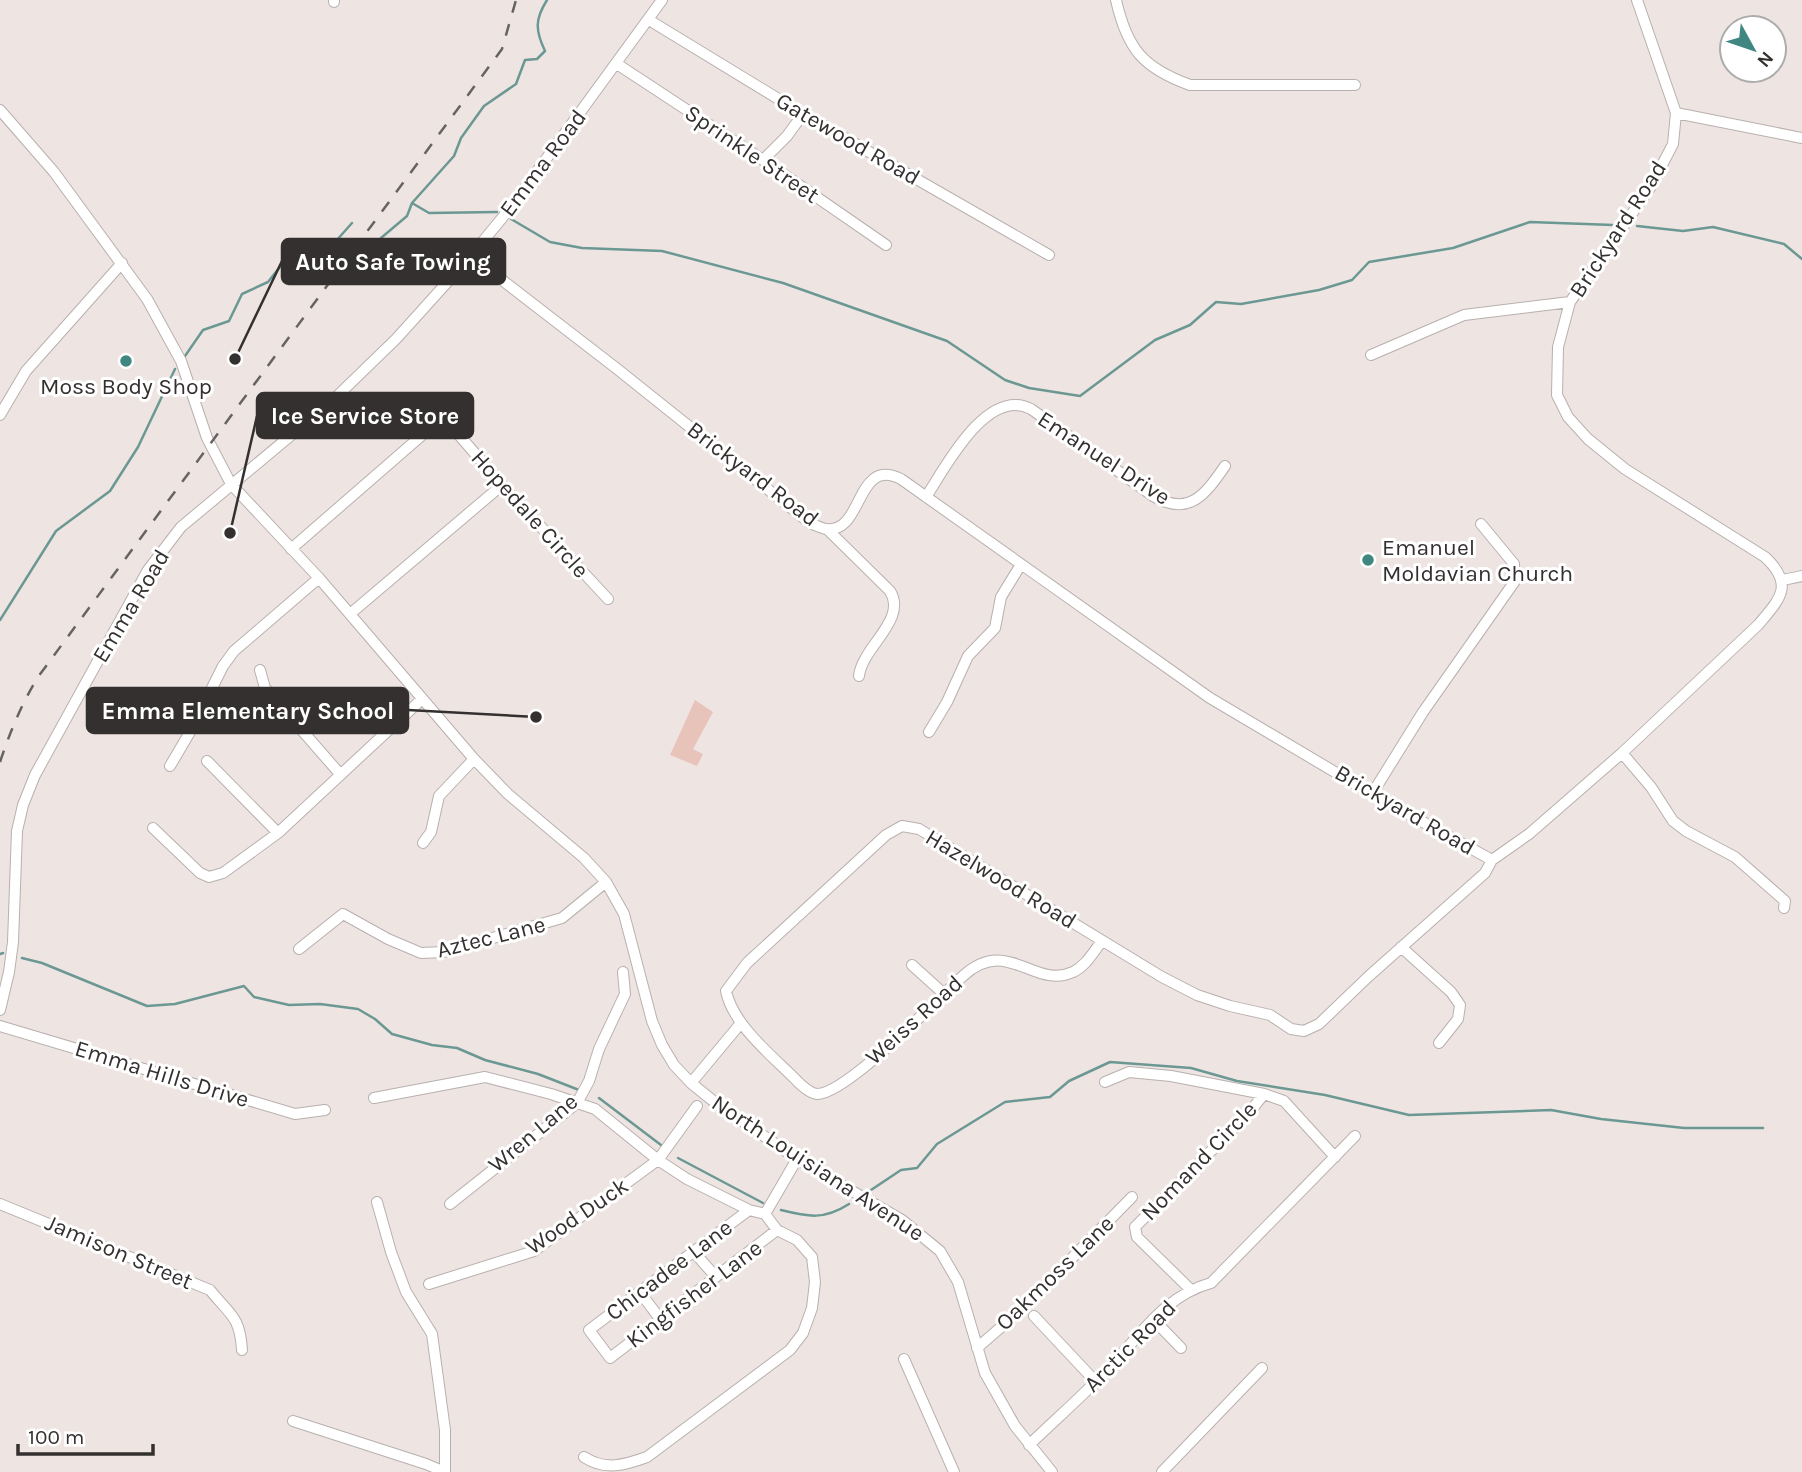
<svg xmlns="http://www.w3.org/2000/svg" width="1802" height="1472" font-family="Karla,sans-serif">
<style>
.green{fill:#e8c3ba}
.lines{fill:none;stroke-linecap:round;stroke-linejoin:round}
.stream{stroke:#6c9893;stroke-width:2.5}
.minor-casing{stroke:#b8b0ae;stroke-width:12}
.minor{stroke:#fff;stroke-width:10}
.rail{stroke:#676361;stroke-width:2.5;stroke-dasharray:12 12;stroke-linecap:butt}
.poi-dot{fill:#418781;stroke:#fff;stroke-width:2.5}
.labels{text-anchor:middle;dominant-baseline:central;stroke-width:6;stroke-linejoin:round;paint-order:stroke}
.street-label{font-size:23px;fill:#33302f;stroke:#fff}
.poi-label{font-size:23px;fill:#33302f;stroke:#fff}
.leader{fill:none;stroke:#33302f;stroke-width:2.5}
.callout-dot{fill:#33302f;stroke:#fff;stroke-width:2.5}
.callout{fill:#33302f;stroke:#33302f;stroke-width:2.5}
.callout-label{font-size:24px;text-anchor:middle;font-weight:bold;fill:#fff}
</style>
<rect width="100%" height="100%" fill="#eee5e3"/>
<!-- green -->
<path class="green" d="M695 700 713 712 693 749 703 754 697 766 670 755Z"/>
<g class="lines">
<!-- stream -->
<path class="stream" d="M412 203 429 213 497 212
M511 219 550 242 582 248 662 251 783 283 947 341 1005 380 1029 388 1080 396 1155 340 1190 325 1216 302 1241 304 1319 290 1352 280 1369 262 1453 248 1530 222 1613 225
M1637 226 1683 231 1713 227 1784 244 1802 259
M381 238 407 216 412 203 454 156 461 138 484 106 516 84 525 60 537 59 545 51C535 30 535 19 547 0
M185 356 203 330 229 321 242 294 268 282 283 263 336 241 352 223
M0 620 56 531 110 491 138 447 175 369
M0 954 3 953
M22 958 42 963 147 1006 175 1004 244 986 254 997 289 1005 320 1004 358 1009 375 1019 392 1034 432 1045 457 1048 485 1060 538 1074 579 1090
M599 1098 661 1145
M678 1158 763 1203
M868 1192 901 1170 917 1168 937 1144 1005 1102 1050 1097 1069 1081 1110 1062 1191 1068 1237 1081 1325 1095 1409 1115 1551 1110 1601 1119 1684 1128H1763
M781 1210C809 1217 824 1220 849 1204"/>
<defs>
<path id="minor" d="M334 0V2
M1116 0C1127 49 1143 68 1190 85H1355
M649 20 803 114 1049 255
M617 64 763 160 886 245
M0 110 54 172 147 299 181 361 207 438 231 484 319 578 474 759 508 794 584 858 606 882 624 914 652 1021 662 1045 674 1065 691 1083 712 1100 797 1159 902 1220 940 1251 958 1282 985 1373 1015 1426 1052 1472
M1676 113 1802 138
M763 160 787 136 803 114
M471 256 616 368 810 523C815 525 821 528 826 529 864 534 855 456 901 479L1210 698 1372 794 1492 860
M1371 355 1464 315 1570 302
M0 415 26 371 122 263
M926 497C945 468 987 386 1031 409L1153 496C1189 517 1205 495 1225 466
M827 529 890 591C908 620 862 647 859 676
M291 549 436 423 453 428 502 485 608 599
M1783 580 1802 576
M350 614 502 485
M260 670 265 688 340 774
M929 732 947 702 968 656 995 628 1001 597 1020 566
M1622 753 1651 787 1673 821 1686 831 1735 857 1785 901 1784 908
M207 761 278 833
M170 766 190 732 223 666 234 651 319 578
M1372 794 1423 712 1515 581 1514 564 1481 524
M153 828 200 873 209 877 223 873 278 833 422 699
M423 843 431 832 439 796 474 759
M1102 941C1094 951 1086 966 1073 972 1034 990 1007 935 963 976 937 999 847 1094 817 1094 809 1093 804 1087 799 1083 775 1058 733 1026 726 991L747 963 886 835 902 826 919 829 1162 977 1197 995 1230 1006 1270 1015 1291 1029 1304 1031 1319 1024 1369 976 1485 873 1492 860 1529 834 1622 753 1758 625C1780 599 1795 585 1765 557L1625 469 1588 439 1568 417 1557 395 1558 347 1570 302 1650 188 1673 144 1676 113 1637 0
M1401 947 1451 992 1460 1005 1458 1019 1439 1043
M299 949 343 914 388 939 421 953 444 952 562 918 606 882
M912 965 943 993
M0 1010 9 972 13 942 17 831 23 805 35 775 148 570 181 527 331 402 396 339 471 256 511 207 662 0
M0 1026 295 1114 325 1110
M1105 1082 1129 1072 1171 1076 1264 1094 1284 1101 1335 1157
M691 1083 741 1023
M374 1098 485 1077 551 1094 595 1109 658 1160 687 1179 749 1210 765 1214 777 1230 797 1240 812 1257 815 1282 812 1308 803 1333 790 1350 647 1457C625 1465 605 1471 584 1457
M0 1204 210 1290C230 1315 240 1316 242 1350
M450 1204 577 1103 589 1081 599 1049 625 994 623 972
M749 1210 589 1330 610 1358 777 1230
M765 1214 797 1159
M693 1251 716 1277
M429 1284 534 1251 658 1160 697 1106
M1190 1289 1137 1237 1135 1227 1249 1113 1264 1094
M640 1292 660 1319
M1034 1316 1095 1381
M1153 1319 1181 1348
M977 1348 1023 1308 1132 1197
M904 1359 954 1472
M293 1421 426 1464 445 1472V1430L432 1334 406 1292 391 1252 377 1202
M1029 1445C1057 1418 1086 1393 1112 1365 1142 1333 1166 1295 1211 1283L1355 1136
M1162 1472 1262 1368"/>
</defs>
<!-- minor casing -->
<use href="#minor" class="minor-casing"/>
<!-- minor -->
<use href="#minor" class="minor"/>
<!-- rail -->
<path class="rail" d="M0 762C10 732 21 705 38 677L502 49 516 0"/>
</g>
<!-- markers -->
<g class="poi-dot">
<circle cx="126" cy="361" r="7"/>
<circle cx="1368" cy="560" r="7"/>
</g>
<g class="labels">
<!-- street labels -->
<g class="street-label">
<text transform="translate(848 139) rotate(30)">Gatewood Road</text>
<text transform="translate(752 154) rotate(34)">Sprinkle Street</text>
<text transform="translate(543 163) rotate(-53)">Emma Road</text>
<text transform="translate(1618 229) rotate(-57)">Brickyard Road</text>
<text transform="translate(1104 458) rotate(33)">Emanuel Drive</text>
<text transform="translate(753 474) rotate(37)">Brickyard Road</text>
<text transform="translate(530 514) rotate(48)">Hopedale Circle</text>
<text transform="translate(131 606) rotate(-59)">Emma Road</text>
<text transform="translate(1405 810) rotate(30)">Brickyard Road</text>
<text transform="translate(1001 879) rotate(31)">Hazelwood Road</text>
<text transform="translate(491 937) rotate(-14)">Aztec Lane</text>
<text transform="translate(914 1020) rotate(-42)">Weiss Road</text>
<text transform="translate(162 1074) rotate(17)">Emma Hills Drive</text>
<text transform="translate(533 1133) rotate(-40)">Wren Lane</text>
<text transform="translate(1199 1161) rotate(-46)">Nomand Circle</text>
<text transform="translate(818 1168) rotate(33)">North Louisiana Avenue</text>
<text transform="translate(577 1216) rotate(-34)">Wood Duck</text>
<text transform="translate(119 1252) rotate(23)">Jamison Street</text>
<text transform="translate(669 1270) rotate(-37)">Chicadee Lane</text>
<text transform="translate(1055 1273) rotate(-44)">Oakmoss Lane</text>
<text transform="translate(694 1294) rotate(-37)">Kingfisher Lane</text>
<text transform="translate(1130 1346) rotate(-45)">Arctic Road</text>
</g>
<!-- poi labels -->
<g class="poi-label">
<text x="126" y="386">Moss Body Shop</text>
<text x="1382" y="547" text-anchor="start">Emanuel<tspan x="1382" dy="26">Moldavian Church</tspan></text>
</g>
</g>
<!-- callouts -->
<path class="leader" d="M235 359L282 261M230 533L257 416M536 717L408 710"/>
<g class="callout-dot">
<circle cx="235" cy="359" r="7"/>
<circle cx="230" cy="533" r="7"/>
<circle cx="536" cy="717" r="7"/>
</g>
<g class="callout">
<rect x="282" y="239" width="223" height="45" rx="7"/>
<rect x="257" y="393" width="216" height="45" rx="7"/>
<rect x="87" y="688" width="321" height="45" rx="7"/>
</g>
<g class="callout-label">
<text x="393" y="270">Auto Safe Towing</text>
<text x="365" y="424">Ice Service Store</text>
<text x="248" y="719">Emma Elementary School</text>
</g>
<!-- north arrow -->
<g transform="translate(1753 49) rotate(130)"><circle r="33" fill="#ffffff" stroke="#adacac" stroke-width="2"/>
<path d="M0-5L12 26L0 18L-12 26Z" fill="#418781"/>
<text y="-10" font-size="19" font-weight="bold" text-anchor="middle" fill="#33302f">N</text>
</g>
<!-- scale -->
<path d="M18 1444v10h135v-10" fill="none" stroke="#33302f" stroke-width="3.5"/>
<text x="28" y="1444" font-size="21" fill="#33302f" stroke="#ffffff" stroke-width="5" paint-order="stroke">100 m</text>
</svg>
